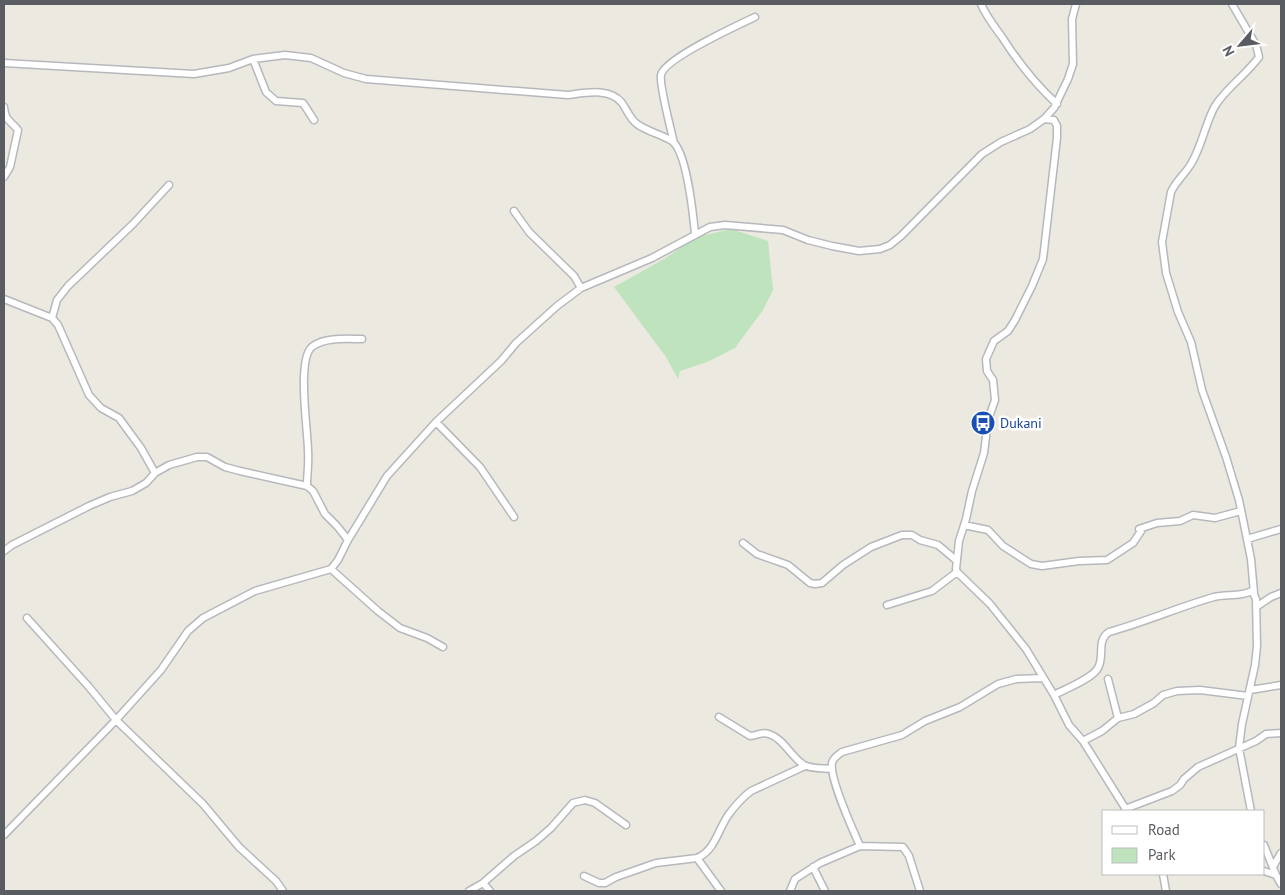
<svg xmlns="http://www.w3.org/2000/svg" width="1285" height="895" font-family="'PT Sans',sans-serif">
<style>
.green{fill:#bee3bd}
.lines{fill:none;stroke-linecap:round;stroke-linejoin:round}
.minor-casing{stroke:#b6b8bd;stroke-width:9}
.minor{stroke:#fff;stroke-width:6}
.labels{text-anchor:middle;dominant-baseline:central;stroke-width:5;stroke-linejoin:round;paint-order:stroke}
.transit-label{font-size:14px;fill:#164399;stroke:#fff;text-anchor:start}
</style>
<rect width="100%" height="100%" fill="#ebe9e0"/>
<!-- green -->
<path class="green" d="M731 229 768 241 773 290 763 310 735 348 707 362 680 371 678 379 666 357 614 287 664 259 697 237Z"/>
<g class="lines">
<defs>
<path id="minor" d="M981 4C986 16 994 26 1002 37 1018 62 1035 84 1057 104
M1232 4 1256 45 1259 57C1246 75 1227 87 1215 106 1205 124 1202 146 1191 164 1185 174 1176 181 1171 192L1162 242 1166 273 1178 312 1191 342 1202 390 1226 457 1239 500 1251 559 1254 593
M253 59 266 92 276 101 303 103 314 120
M4 63 194 74 229 68 253 59 285 55 311 58 344 73 366 79 568 95C584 93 610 87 622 103 627 110 630 119 637 124 648 132 661 134 672 141 687 152 693 214 695 233
M4 107C5 121 10 120 18 130L10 167 4 177
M1044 119 1054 120 1057 126V138L1043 259 1032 286 1015 320 1008 331 994 341 986 359 987 371 993 380 995 400 988 420 984 453 972 491 966 519 959 541 956 569 957 572 990 604 1026 649 1054 695 1069 725 1083 741 1127 811
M674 143C671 130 659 84 661 75 664 59 738 25 755 17
M514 211 529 232 574 276 581 288
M4 299 52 318 58 325 89 395 101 408 119 418 141 448 155 473
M52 318 57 300 68 286 133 224 169 185
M436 422 480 467 514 517
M307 486C307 474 309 463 308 451 308 431 296 357 313 346 326 337 347 339 362 339
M964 525 988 530 1003 546 1031 564 1042 566 1079 561 1107 560 1133 543 1141 531 1139 529 1157 523 1180 521 1193 515 1215 518 1241 511
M1247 539 1281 529
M743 543 757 554 788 565 810 583 815 584 822 583 843 565 871 547 902 535H912L920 540 938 545 957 561
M4 551 12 545 89 506 110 497 132 491 146 483 155 473 169 465 197 457H207L225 467 240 471 307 486 313 491 325 514 337 526 348 540
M331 569 378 611 400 628 427 638 443 647
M887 605 932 591 957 572
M1256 607 1271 597 1281 593
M27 618 89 687 116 720 203 804 239 847 276 881 283 891
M1108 679 1118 718
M1250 690 1281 685
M1054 695C1065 689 1092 679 1098 668 1105 656 1096 640 1109 632 1145 622 1179 607 1214 597 1227 594 1240 597 1252 591L1256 599 1257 646 1255 665 1242 724 1239 748 1251 811
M719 717 750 736C757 736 761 731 769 734 784 739 791 757 804 765 811 769 824 768 832 769
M1083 741 1102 731 1118 718 1134 714 1154 703 1163 695 1177 691 1200 690 1248 696
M1125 809 1172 791 1180 785 1184 779 1198 767 1256 741 1266 734 1281 733
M4 835 116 720 161 670 188 631 203 618 255 591 331 569 338 560 348 540 387 476 436 422 501 361 516 343 557 306 581 288 652 258 710 227 725 225 783 230 808 240 832 246 859 251 880 249 890 245 901 236 982 154 1001 142 1030 129 1044 119 1054 108 1068 79 1073 64 1072 19 1076 4
M1264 845 1276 875
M860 846C853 830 829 778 832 763 833 758 838 755 842 752L902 735 925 721 960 707 998 684 1016 679 1042 678
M697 858C715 851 718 829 729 814 735 806 743 797 751 791L805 766
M1274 865 1281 853
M813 867 825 891
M1264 871 1276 875 1281 884
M1163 874 1166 891
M584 876 599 883H605L616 877 656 863 697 858 721 891
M469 891 483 883
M490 891 483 883 514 856 536 841 551 828 573 803 585 800 595 803 626 825
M790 891 795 879 809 870 820 863 860 846 903 847 909 856 920 891"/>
</defs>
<!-- minor casing -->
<use href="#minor" class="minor-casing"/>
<!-- minor -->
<use href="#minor" class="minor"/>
</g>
<!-- icons -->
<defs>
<symbol id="bus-disc" viewBox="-11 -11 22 22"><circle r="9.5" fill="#1a4fb4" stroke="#fff"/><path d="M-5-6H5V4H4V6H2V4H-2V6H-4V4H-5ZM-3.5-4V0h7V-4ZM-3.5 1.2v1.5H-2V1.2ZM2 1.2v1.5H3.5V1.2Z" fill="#fff"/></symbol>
</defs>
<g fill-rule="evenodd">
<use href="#bus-disc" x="969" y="409" width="28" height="28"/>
</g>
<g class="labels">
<!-- transit labels -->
<g class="transit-label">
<text x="1000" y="423">Dukani</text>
</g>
</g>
<!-- border -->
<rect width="1285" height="895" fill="none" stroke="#595d61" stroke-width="10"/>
<!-- legend -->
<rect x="1102" y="810" width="162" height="65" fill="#ffffff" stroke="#bdbec0"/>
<rect x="1112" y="826" width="25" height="8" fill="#ffffff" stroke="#bdbec0"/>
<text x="1148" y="835" font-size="15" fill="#595d61">Road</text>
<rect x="1112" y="848" width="25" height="15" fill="#bee3bd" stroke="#bdbec0"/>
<text x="1148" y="860" font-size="15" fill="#595d61">Park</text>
<!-- north arrow -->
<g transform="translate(1240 45) rotate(242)" stroke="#ffffff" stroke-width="4" paint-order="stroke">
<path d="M0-4L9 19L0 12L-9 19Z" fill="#595d61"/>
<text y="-8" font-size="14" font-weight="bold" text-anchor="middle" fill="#595d61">N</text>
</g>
</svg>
